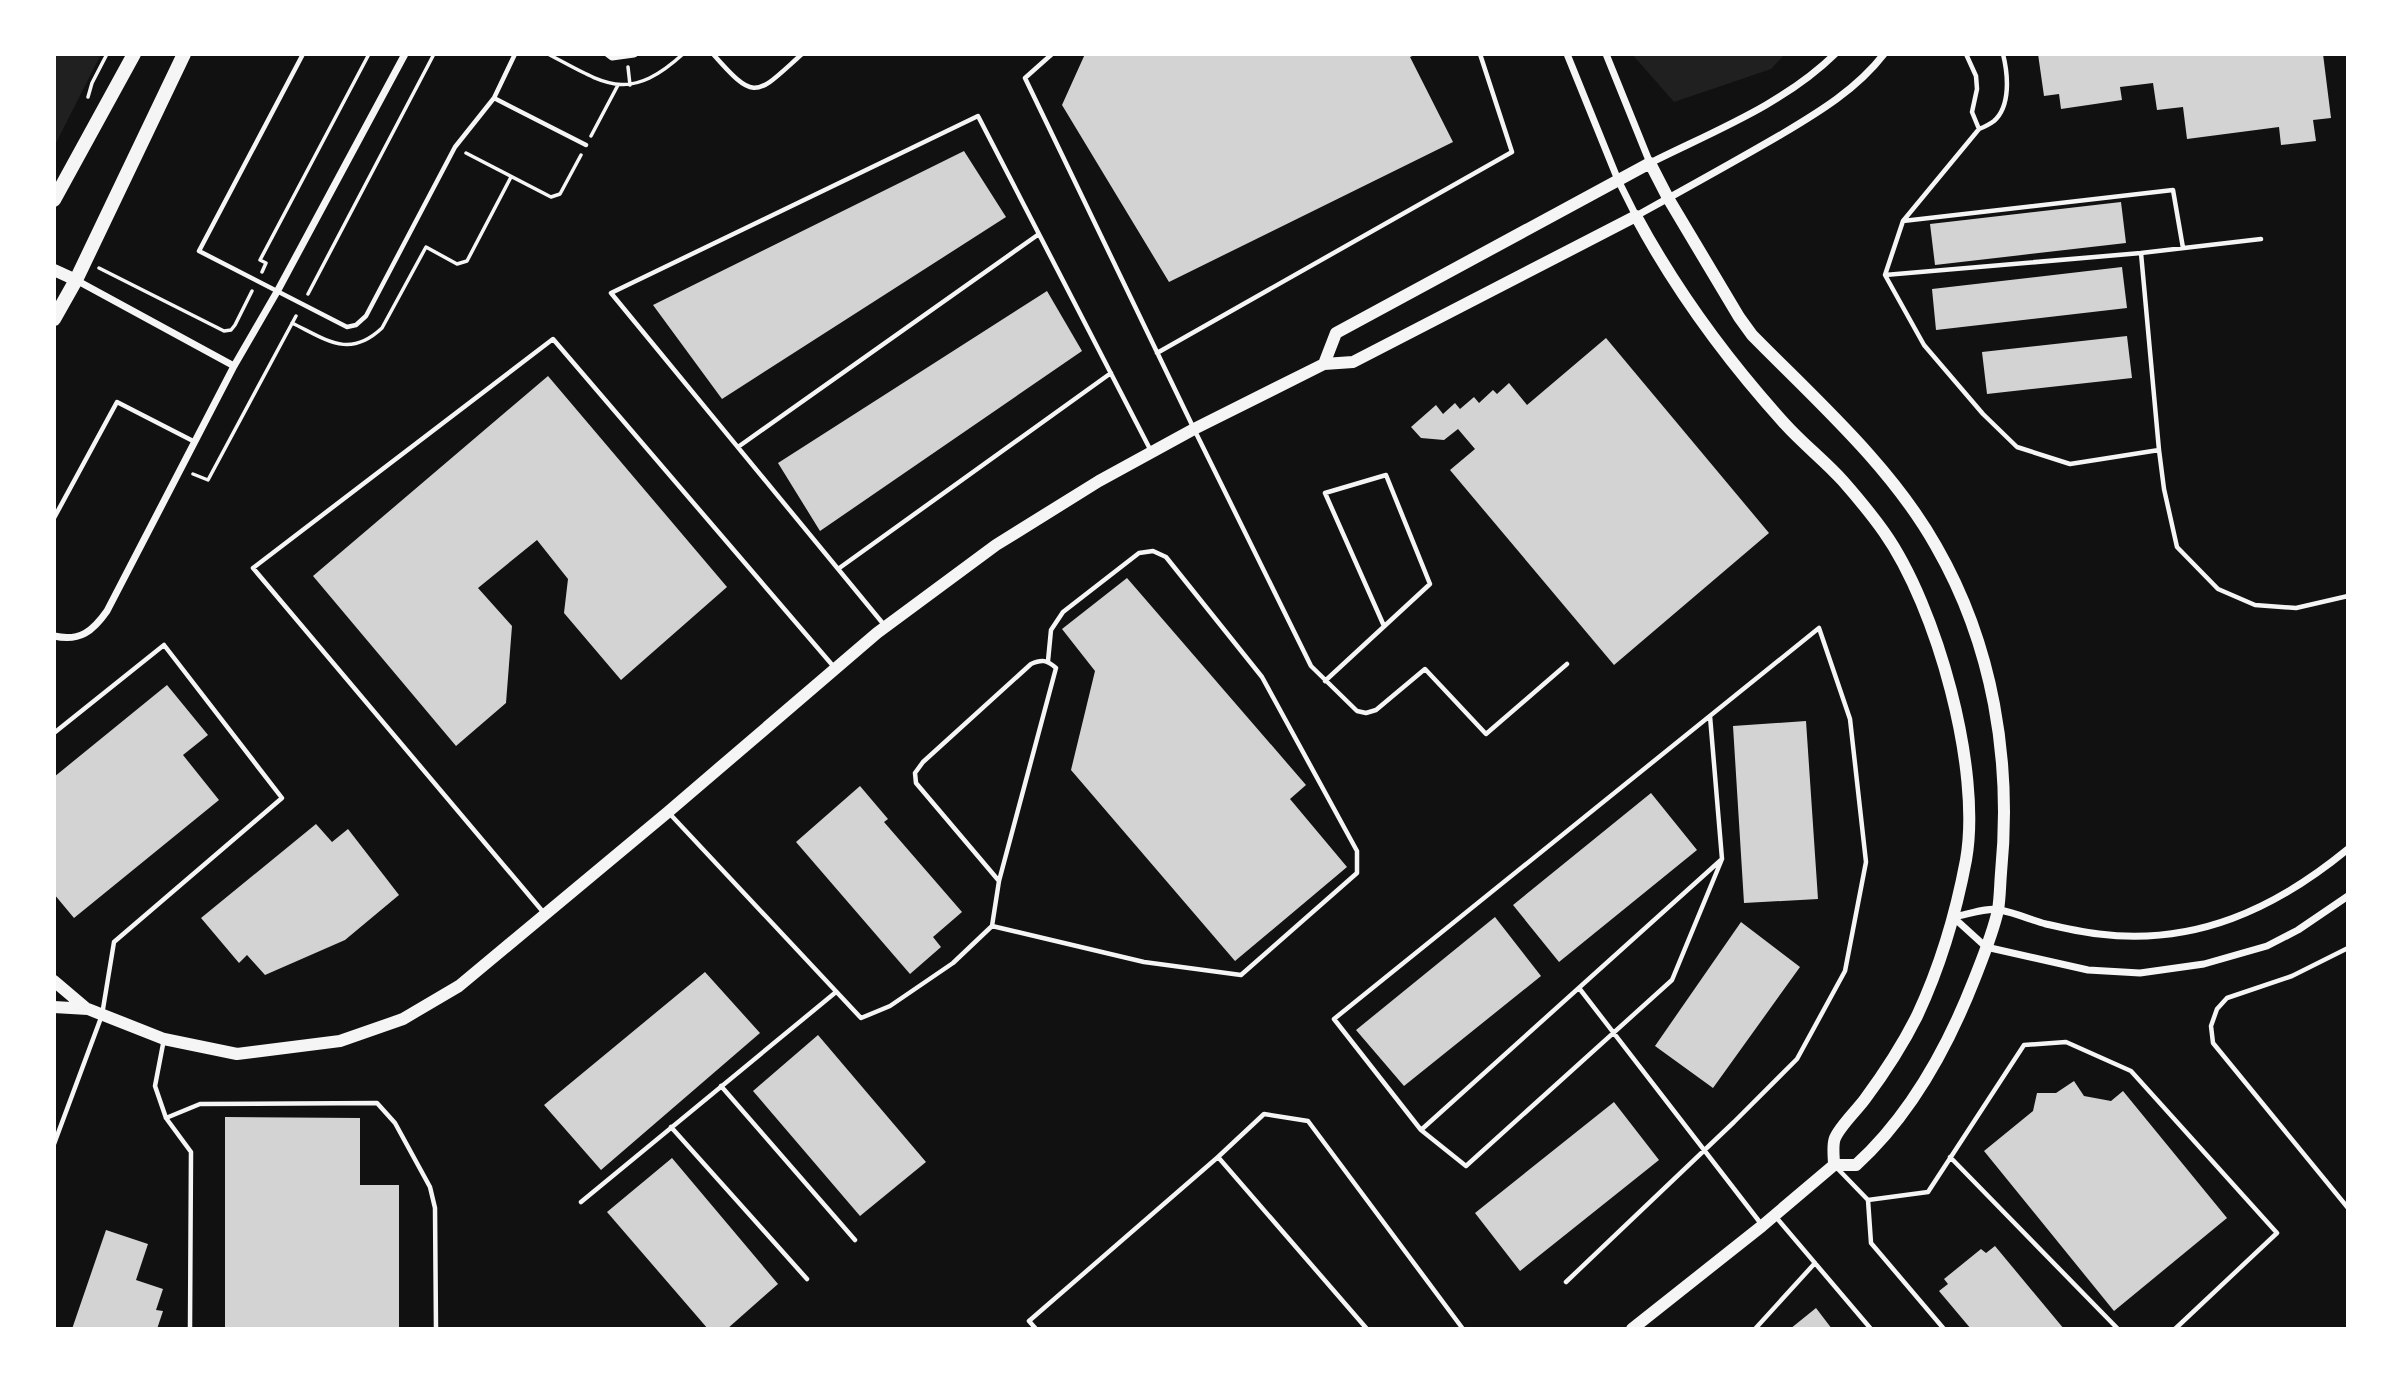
<svg xmlns="http://www.w3.org/2000/svg" width="2402" height="1383" font-family="Mulish,sans-serif">
<style>
.green{fill:#202020}
.building{fill:#d3d3d3}
.lines{fill:none;stroke-linecap:round;stroke-linejoin:round}
.path{stroke:#f5f5f5;stroke-width:3.5}
.service{stroke:#f5f5f5;stroke-width:4.5}
.minor{stroke:#f5f5f5;stroke-width:7}
.tertiary{stroke:#f5f5f5;stroke-width:12}
.secondary{stroke:#f5f5f5;stroke-width:14}
</style>
<rect width="100%" height="100%" fill="#111"/>
<!-- green -->
<path class="green" d="M54 54H101L54 147Z
M1632 54H1785L1771 69 1674 102Z"/>
<!-- building -->
<path class="building" d="M1085 54H1417L1410 57 1453 142 1169 282 1062 105Z
M2038 54H2323L2331 118 2313 120 2316 141 2281 145 2279 127 2187 139 2183 107 2157 110 2153 83 2120 87 2122 100 2061 109 2059 94 2044 96Z
M964 151 1006 217 722 399 653 305Z
M2121 202 2126 243 1935 265 1930 224Z
M2122 267 2127 308 1936 330 1932 289Z
M1047 291 1082 351 820 531 778 463Z
M2127 336 2132 378 1987 394 1982 352Z
M1606 338 1769 533 1614 665 1450 470 1475 449 1458 429 1444 440 1421 438 1411 427 1436 405 1443 414 1455 403 1460 409 1474 397 1479 403 1493 390 1497 394 1509 383 1527 405Z
M548 376 727 587 621 680 564 613 568 579 537 540 478 588 512 626 506 703 456 746 313 576Z
M1127 578 1306 785 1290 799 1347 867 1235 961 1071 770 1095 671 1062 629Z
M167 685 208 735 183 755 219 800 74 918 54 894V777Z
M1806 721 1818 899 1744 903 1733 726Z
M860 786 888 819 884 822 962 912 933 937 941 947 910 974 796 842Z
M1651 793 1697 850 1559 962 1513 905Z
M316 824 332 842 348 829 399 895 345 940 265 975 247 955 239 963 201 918Z
M1495 917 1541 976 1404 1086 1356 1030Z
M1741 922 1800 967 1713 1088 1655 1046Z
M705 972 760 1033 601 1170 544 1105Z
M818 1035 926 1162 860 1216 753 1091Z
M2074 1081 2084 1096 2111 1101 2123 1091 2227 1218 2114 1311 1984 1151 2033 1111 2037 1093H2056Z
M1614 1102 1659 1160 1520 1271 1475 1213Z
M225 1117 360 1118V1185H399V1329H225Z
M672 1158 778 1284 727 1329H708L607 1212Z
M106 1230 148 1244 136 1280 163 1289 156 1310 163 1311 157 1329H72Z
M1995 1246 2064 1329H1971L1939 1291 1948 1284 1944 1279 1981 1249 1986 1253Z
M1816 1308 1832 1329H1790Z"/>
<g class="lines">
<!-- path -->
<path class="path" d="M548 54C605 84 628 104 683 54
M628 67 630 85
M88 97 92 83 107 54
M591 136 618 85
M466 153 551 197 560 194 581 155
M99 268 224 331 231 330 235 325 252 291
M262 272 266 263 260 260 369 54
M308 294 434 54
M292 323C327 340 349 359 382 328L426 247 457 264 467 261 511 177
M193 474 208 480 296 316"/>
<!-- service -->
<path class="service" d="M303 54 199 251 347 327 356 325 366 316 455 147 494 98 515 54
M713 54C756 103 756 95 802 54
M1052 54 1025 78 1194 429 1311 666 1357 711 1366 713 1376 710 1425 669 1486 734 1567 664
M1966 54 1976 76 1977 89 1972 112 1979 129C1984 127 1990 124 1994 121 2011 106 2008 74 2003 54
M494 98 586 145
M1979 129 1903 221 1885 275 1924 345 1983 414 2017 447 2070 464 2159 450 2164 489 2177 547 2218 589 2255 605 2296 608 2348 596
M1903 221 2173 190 2183 248
M2141 253 2261 239
M1885 275 2141 253 2159 450
M1157 353 1512 152 1480 54
M738 447 1039 234
M54 518 117 402 195 442
M838 569 1111 373
M885 626 611 293 978 116 1151 451
M1325 681 1430 584 1386 475 1325 493 1384 626
M1710 716 1722 859
M54 733 164 645 282 798 114 942 102 1015 54 1144
M669 813 861 1018 890 1006 953 963 992 926 999 881 1056 668C1047 660 1042 659 1031 664L923 762 915 773 916 783 999 881
M544 913 253 568 553 339 834 667
M992 926 1144 962 1241 975 1357 873V851L1262 677 1166 557 1153 551 1139 553 1063 612 1051 630 1048 661
M2348 948 2292 976 2227 998 2217 1009 2211 1026 2213 1043 2348 1208
M1579 988 1762 1225
M164 1039 155 1086 166 1118
M721 1086 855 1240
M671 1127 807 1279
M1421 1130 1466 1166 1672 980 1722 859 1421 1130 1334 1019 1819 628 1850 719 1866 862 1845 971 1797 1059 1734 1122 1566 1282
M1950 1157 2118 1329
M1837 1168 1868 1200 1928 1192 2024 1045 2066 1042 2131 1071 2277 1233 2175 1329
M1868 1200 1871 1243 1944 1329
M581 1202 836 992
M1775 1216 1871 1329
M190 1329 191 1152 166 1118 200 1104 377 1103 395 1123 430 1187 435 1208 436 1329
M1036 1329 1029 1321 1218 1157
M1367 1329 1218 1157 1264 1114 1308 1121 1463 1329
M1755 1329 1815 1263"/>
<!-- minor -->
<path class="minor" d="M608 54 612 57 634 54
M1567 54 1618 180 1636 216C1685 189 1734 162 1782 134 1819 112 1857 89 1884 54
M1606 54 1650 163C1714 131 1784 104 1835 54
M76 280 234 366
M54 636C80 642 93 631 107 611L234 366 278 290 405 54
M1953 917 1986 947 2088 970 2140 973 2204 964 2267 946 2298 930 2348 896
M1953 917C1967 915 1987 907 2000 910 2016 913 2031 920 2046 924 2063 928 2081 932 2099 934 2195 946 2275 909 2348 849"/>
<!-- tertiary -->
<path class="tertiary" d="M54 270 76 280
M1324 364 1336 333 1650 163 1668 198 1739 317 1752 335C1816 400 1891 466 1936 546 1993 645 2012 760 2001 873 2000 885 2000 898 1998 910 1993 933 1983 957 1974 980 1947 1049 1911 1115 1856 1165H1834L1762 1226 1632 1329
M54 981 87 1009
M54 1007 88 1009 164 1039 237 1054 340 1041 403 1019 459 986 668 812 877 633 996 545 1099 481 1194 429 1324 364 1353 362 1636 216C1677 292 1727 360 1785 424 1803 444 1825 461 1843 481 1857 497 1872 515 1884 532 1937 607 1982 770 1966 860 1956 913 1940 967 1917 1016 1902 1046 1885 1072 1865 1099 1857 1110 1840 1126 1835 1138 1832 1145 1834 1157 1834 1165"/>
<!-- secondary -->
<path class="secondary" d="M54 200 134 54
M54 319 76 280 184 54"/>
</g>
<!-- border -->
<rect width="2402" height="1383" fill="none" stroke="#ffffff" stroke-width="112"/>
</svg>
